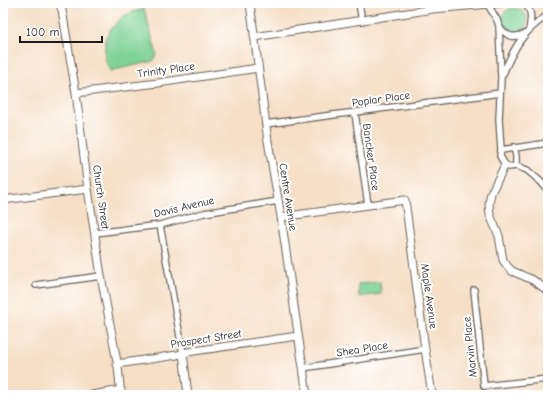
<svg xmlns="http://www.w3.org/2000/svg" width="551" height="398" font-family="'Comic Neue',sans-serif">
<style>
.green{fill:#7ed295;stroke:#4d7758}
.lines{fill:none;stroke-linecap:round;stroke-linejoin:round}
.minor-casing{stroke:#686058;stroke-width:8}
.tertiary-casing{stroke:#686058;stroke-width:9}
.minor{stroke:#fff;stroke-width:5.5}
.tertiary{stroke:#fff;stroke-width:7}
.labels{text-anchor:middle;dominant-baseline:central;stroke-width:4;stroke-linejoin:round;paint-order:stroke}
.street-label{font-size:11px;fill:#1c1c1c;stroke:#fff}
</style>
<rect width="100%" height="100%" fill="#fff"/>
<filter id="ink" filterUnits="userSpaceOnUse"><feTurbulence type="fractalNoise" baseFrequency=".025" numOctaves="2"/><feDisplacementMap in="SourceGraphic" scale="8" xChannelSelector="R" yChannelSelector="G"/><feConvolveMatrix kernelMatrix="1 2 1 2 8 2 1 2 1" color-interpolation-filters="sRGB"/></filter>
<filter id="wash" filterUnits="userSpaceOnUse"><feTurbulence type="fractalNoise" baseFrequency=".012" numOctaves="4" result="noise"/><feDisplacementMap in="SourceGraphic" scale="16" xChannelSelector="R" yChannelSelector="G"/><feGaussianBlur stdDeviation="0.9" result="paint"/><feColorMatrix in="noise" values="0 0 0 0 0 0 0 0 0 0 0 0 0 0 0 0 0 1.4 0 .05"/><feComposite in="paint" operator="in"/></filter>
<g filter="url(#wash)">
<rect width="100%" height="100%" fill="#f6dfc6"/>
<!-- green -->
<path class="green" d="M501 21a13 13 0 1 1 26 0a13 13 0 1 1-26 0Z
M144 9 157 55 153 61 110 71 105 59V40L110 30 122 17 133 12Z
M380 282 381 294 359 297 358 284Z"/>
</g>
<g filter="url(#ink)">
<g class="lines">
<defs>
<path id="minor" d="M359 3 362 21
M426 3 427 10
M487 3 497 20 499 26 501 78 499 119 501 150 500 156 505 165 509 167 516 166 527 170 541 182 548 190
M524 3C533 12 531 18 529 30
M499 26C506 36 513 39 524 34
M502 76C514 48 522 32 548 15
M355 113 368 205
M265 124 500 93
M514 147 516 156V166
M501 150 548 143
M160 225 183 353
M95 233 160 225 204 213 278 201
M36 285 101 276
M474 290 484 386 548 379
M303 368 425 349"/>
<path id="tertiary" d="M59 3 62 10 76 93 88 189 101 276 118 367 121 395
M250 3 268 141 281 217 307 395
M254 37 433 9 501 3
M76 93 158 83 258 68
M505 165 491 193 489 204 490 215 499 236 503 260 508 267 512 271 533 280 548 291
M3 200 88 189
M281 217 405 200 425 349 432 395
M183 353 188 395
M117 364 177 355 187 352 298 336
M92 395 121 390"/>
</defs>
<!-- minor casing -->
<use href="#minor" class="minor-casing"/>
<!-- tertiary casing -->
<use href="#tertiary" class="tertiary-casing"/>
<!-- minor -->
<use href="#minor" class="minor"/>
<!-- tertiary -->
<use href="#tertiary" class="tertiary"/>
</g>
</g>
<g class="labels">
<!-- street labels -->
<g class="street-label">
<text transform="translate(166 70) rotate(-8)">Trinity Place</text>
<text transform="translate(381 99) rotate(-8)">Poplar Place</text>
<text transform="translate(371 157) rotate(82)">Bancker Place</text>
<text transform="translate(101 197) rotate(82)">Church Street</text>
<text transform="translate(288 197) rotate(81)">Centre Avenue</text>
<text transform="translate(184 207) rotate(-13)">Davis Avenue</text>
<text transform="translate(429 296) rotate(82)">Maple Avenue</text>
<text transform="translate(206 339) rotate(-9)">Prospect Street</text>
<text transform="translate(470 347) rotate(-96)">Marvin Place</text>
<text transform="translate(362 349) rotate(-9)">Shea Place</text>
</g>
</g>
<!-- margin -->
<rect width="551" height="398" fill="none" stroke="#fff" stroke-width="16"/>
<!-- scale -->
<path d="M20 36v6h82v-6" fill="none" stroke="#1c1c1c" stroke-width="2"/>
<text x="26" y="36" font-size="12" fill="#1c1c1c" stroke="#ffffff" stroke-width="3" paint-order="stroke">100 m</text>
</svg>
